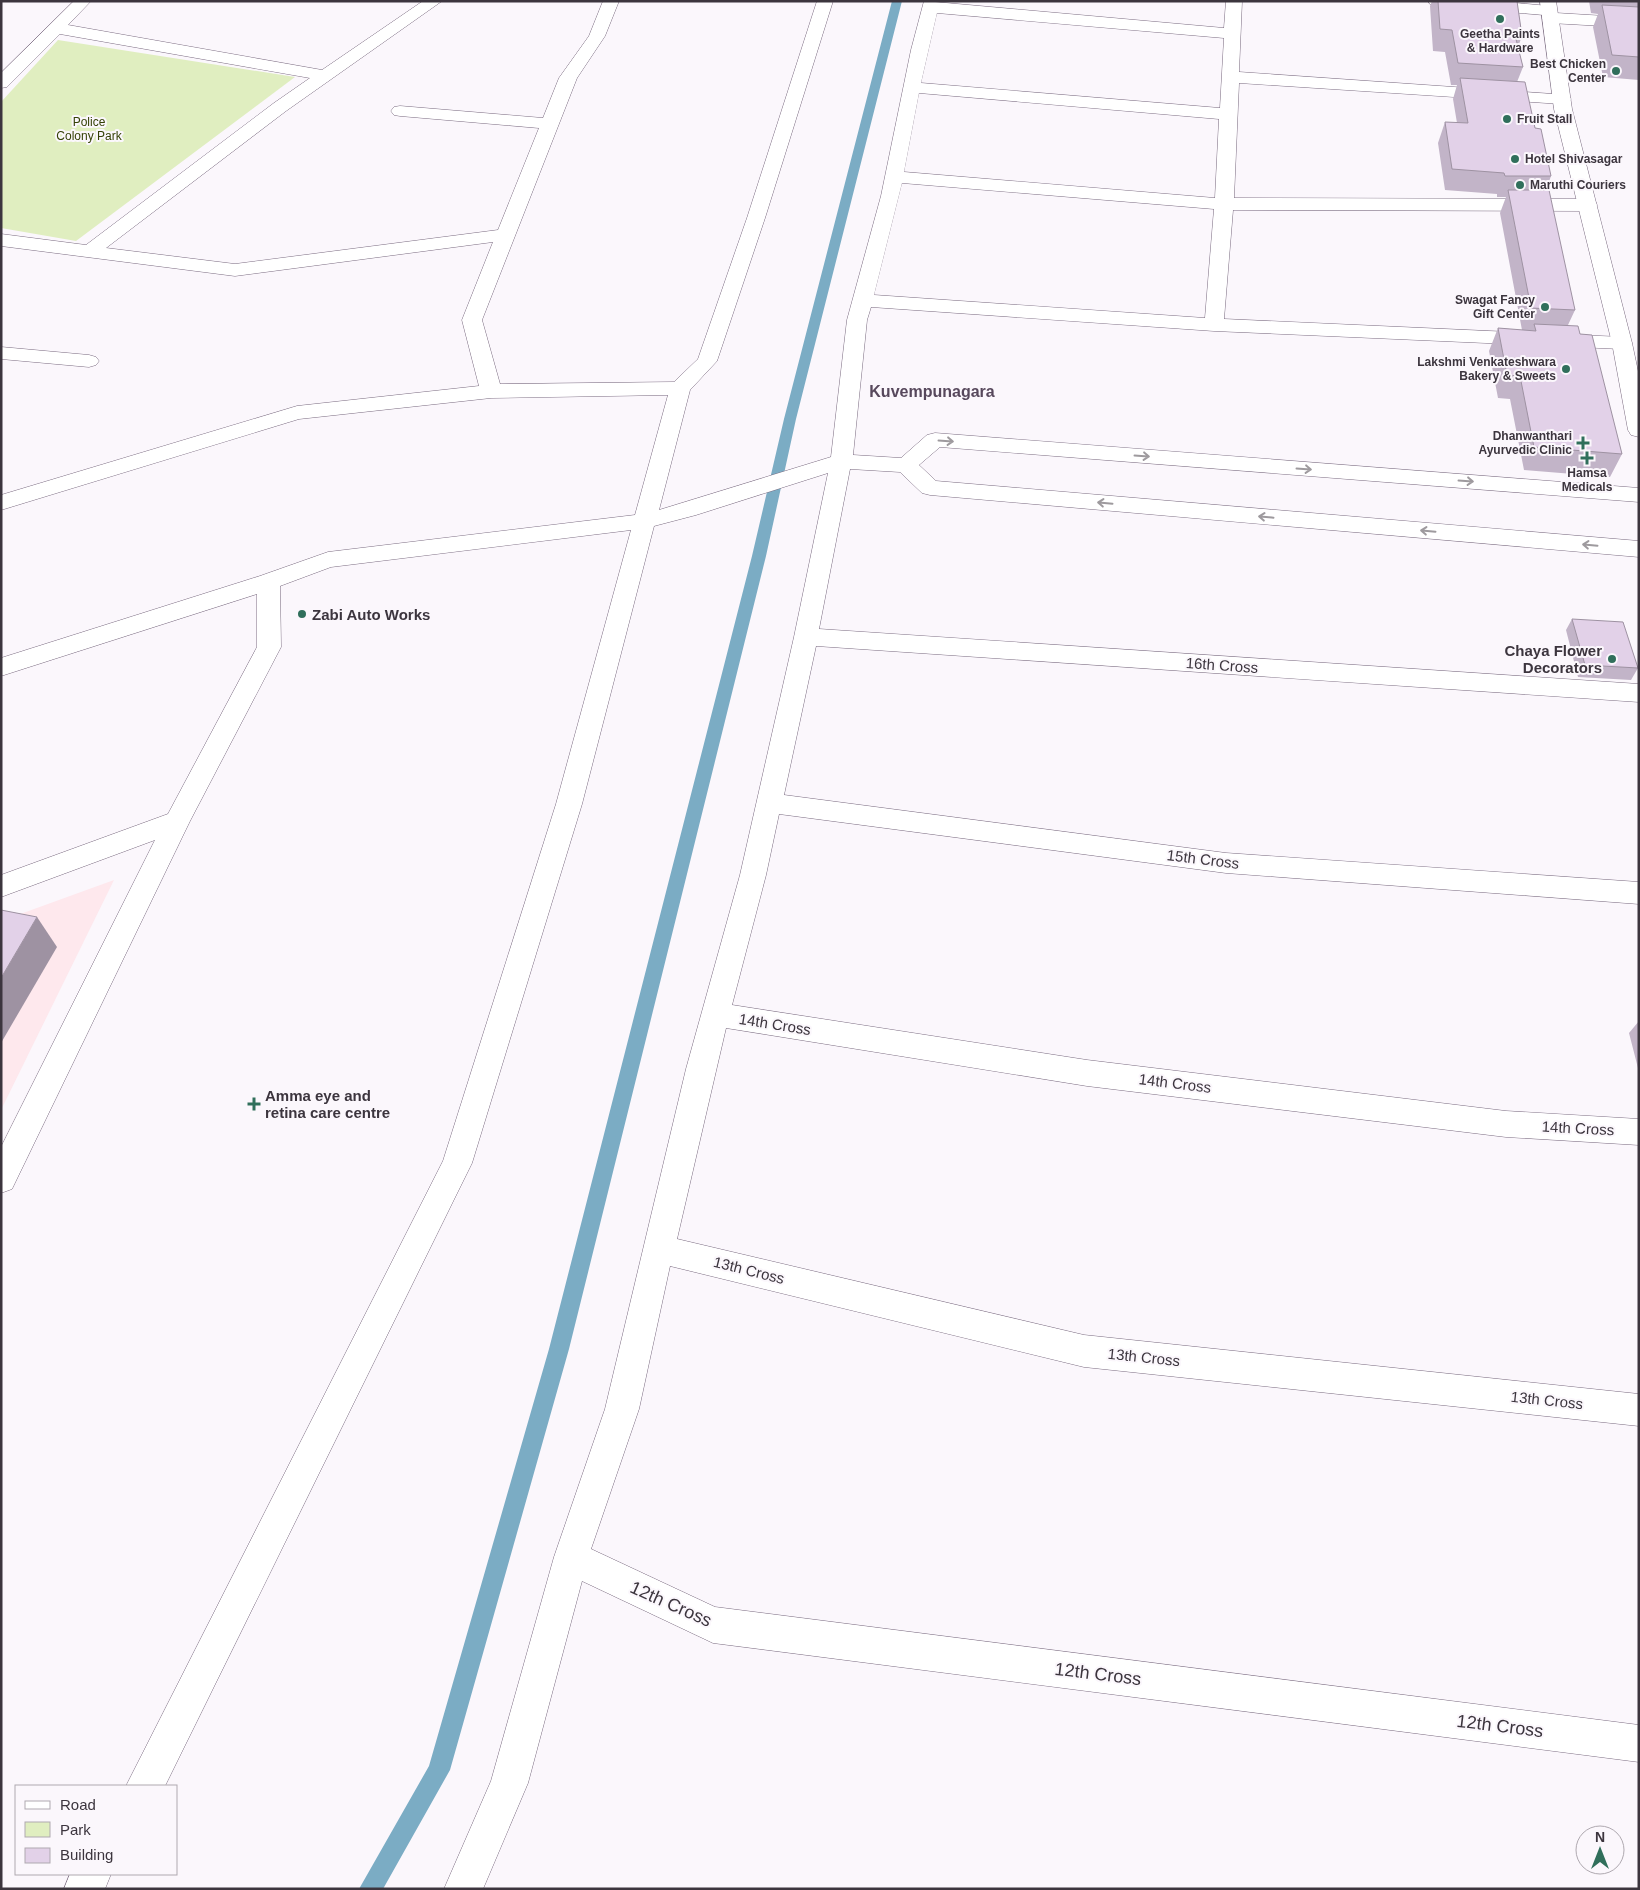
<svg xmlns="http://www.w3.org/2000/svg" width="1640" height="1890" font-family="Arial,sans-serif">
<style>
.education{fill:#fee8ed}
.green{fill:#e0eec0}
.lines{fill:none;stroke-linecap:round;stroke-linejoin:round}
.stream{fill:#7bacc4;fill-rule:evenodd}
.minor-casing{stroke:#7a6b80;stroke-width:1}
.tertiary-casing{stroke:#7a6b80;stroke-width:1}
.minor{fill:#fff;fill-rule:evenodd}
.tertiary{fill:#fff;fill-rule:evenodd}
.wall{fill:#c2b4c8}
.shaded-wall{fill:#9e92a2}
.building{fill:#e2d1e8;stroke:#9e92a2}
.oneway{stroke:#9e9a9e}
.poi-dot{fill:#306f5b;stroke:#fbf7fc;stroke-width:2}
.labels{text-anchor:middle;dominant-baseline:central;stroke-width:4;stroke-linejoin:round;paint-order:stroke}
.far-poi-label{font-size:12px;font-weight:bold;fill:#3c353e;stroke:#fbf7fc;text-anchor:end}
.far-park-label{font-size:12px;fill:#354206;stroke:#fbf7fc}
.poi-label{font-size:15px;font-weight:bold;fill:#3c353e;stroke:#fbf7fc;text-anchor:start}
.street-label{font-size:15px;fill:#3c353e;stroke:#fbf7fc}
.far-district-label{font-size:16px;font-weight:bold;fill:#57485c;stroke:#fbf7fc}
.near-street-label{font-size:18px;fill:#3c353e;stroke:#fbf7fc}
</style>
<rect width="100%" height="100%" fill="#fbf7fc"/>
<!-- education -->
<path class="education" d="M114 880 1 1110V921Z"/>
<!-- green -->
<path class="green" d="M58 40 295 77 76 241 1 228V102Z"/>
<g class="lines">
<!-- stream -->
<path class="stream" d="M892 1H902L796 419 766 556 569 1349 450 1770 383 1889H359L429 1766 549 1349 752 556 784 419Z"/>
<defs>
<path id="minor" d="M74 1H91L68 25 322 70 423 1H442L286 111 106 248 235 264 498 230 539 128 400 116 394 115 391 111 394 107 400 106 543 118 559 78 589 36 603 1H619L605 36 577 78 482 320 500 384 674 382 698 359 747 218 817 1H833L765 218 717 361 690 390 659 510 831 457 847 320 881 196 911 50 924 1 1224 28 1226 1H1242L1239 72 1568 95 1571 99 1568 103 1562 104 1239 83 1234 198 1588 199 1595 201 1597 205 1595 209 1588 211 1233 210 1224 319 1622 337 1629 339 1632 343 1629 347 1622 349 1214 331 871 307 867 320 853 455 901 458 927 435 935 433 1639 488V502L940 447 919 465 936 481 1639 541V557L930 495 922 493 900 472 850 469 819 629 1639 684V702L816 646 784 795 1226 853 1639 882V904L1226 873 779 814 766 875 732 1005 1087 1060 1506 1111 1639 1119V1145L1506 1137 1087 1086 726 1028 677 1239 1084 1335 1639 1394V1426L1084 1367 670 1266 639 1409 591 1549 715 1607 1639 1725V1762L713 1643 582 1581 528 1783 483 1889H444L491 1781 554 1557 605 1409 686 1069 740 875 794 637 828 473 696 515 654 526 582 804 472 1163 165 1786H126L443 1161 556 804 631 530 331 567 280 586 281 647 190 821 12 1189 1 1193V1147L155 840 1 897V875L168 814 257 647V594L1 676V658L260 576 328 552 635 515 668 395 491 398 299 419 1 510V495L297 406 479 386 462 320 493 242 235 276 1 246V234L86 245 274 103 310 78 60 34 7 87 1 88V73ZM937 13 1224 38 1220 108 921 83ZM919 93 1219 119 1215 198 904 172ZM902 183 1214 209 1205 318 874 295Z
M1428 1H1494L1549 6 1555 8 1557 11 1556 13 1639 18V28L1550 23 1544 21 1542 18 1544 15 1436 6 1430 4Z
M1 347 89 355 96 357 99 361 96 365 89 367 1 359Z
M70 1874H111L105 1889H64Z"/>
<path id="tertiary" d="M1540 1H1556L1572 109 1632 343 1639 376V437L1631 435 1628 430 1612 343 1554 109Z"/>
</defs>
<!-- minor casing -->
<use href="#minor" class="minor-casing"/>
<!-- tertiary casing -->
<use href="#tertiary" class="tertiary-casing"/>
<!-- minor -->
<use href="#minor" class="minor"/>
<!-- tertiary -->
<use href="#tertiary" class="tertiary"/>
</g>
<!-- wall -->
<path class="wall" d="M1432 1H1517L1522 36 1518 47 1523 67 1517 82 1535 128 1551 176 1546 190 1575 310 1568 325 1580 334 1622 454 1610 477 1524 470 1510 399 1498 398 1489 351 1498 328 1522 330 1500 213 1506 197H1497V194L1445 190 1438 143 1445 122 1457 123 1453 99 1457 85H1451L1445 52 1433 51 1430 6Z
M1589 1H1639V80L1603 77 1593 27 1598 14 1591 13Z
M1572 619 1638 668 1631 680 1578 677 1566 630Z
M1639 1021V1072L1629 1033Z"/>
<!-- shaded-wall -->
<path class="shaded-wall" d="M37 917 57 947 1 1043V978Z"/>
<!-- building -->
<path class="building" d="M1438 1H1517L1522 36 1515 35 1523 67 1458 63 1452 30 1440 29Z
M1602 5 1639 7V57L1612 55Z
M1460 78 1525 82 1535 128 1541 129 1551 176H1505L1504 173 1452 169 1445 122 1468 123Z
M1508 190H1549L1575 310 1531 308Z
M1534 324 1578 326 1580 334 1592 335 1622 454 1534 447 1520 376 1507 375 1498 328 1536 331Z
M1572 619 1623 622 1638 668 1585 665Z
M1 910 37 917 1 978Z"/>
<!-- one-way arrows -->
<defs><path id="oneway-shaft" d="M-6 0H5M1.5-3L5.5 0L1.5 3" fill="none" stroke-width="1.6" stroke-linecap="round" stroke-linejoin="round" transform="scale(1.25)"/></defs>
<g class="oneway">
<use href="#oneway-shaft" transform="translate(946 441) rotate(4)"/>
<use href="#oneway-shaft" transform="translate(1142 456) rotate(4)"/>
<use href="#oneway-shaft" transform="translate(1304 469) rotate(4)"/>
<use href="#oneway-shaft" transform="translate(1466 481) rotate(4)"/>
<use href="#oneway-shaft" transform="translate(1105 503) rotate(-175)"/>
<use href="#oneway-shaft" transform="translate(1266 517) rotate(-175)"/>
<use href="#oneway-shaft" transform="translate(1428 531) rotate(-175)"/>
<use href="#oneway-shaft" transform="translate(1590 545) rotate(-175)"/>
</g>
<!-- markers -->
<g class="poi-dot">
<circle cx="1500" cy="19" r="5"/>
<circle cx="1616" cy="71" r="5"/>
<circle cx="1507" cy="119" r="5"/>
<circle cx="1515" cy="159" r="5"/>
<circle cx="1520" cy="185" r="5"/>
<circle cx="1545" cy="307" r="5"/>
<circle cx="1566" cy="369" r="5"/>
<path d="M1580.5 435.5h5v5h5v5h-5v5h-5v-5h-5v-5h5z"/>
<path d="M1584.5 450.5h5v5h5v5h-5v5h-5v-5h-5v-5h5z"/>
<circle cx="302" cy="614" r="5"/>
<circle cx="1612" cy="659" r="5"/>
<path d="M251.5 1096.5h5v5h5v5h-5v5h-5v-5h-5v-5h5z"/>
</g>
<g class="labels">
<!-- far-poi labels -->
<g class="far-poi-label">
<text x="1500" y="34" text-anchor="middle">Geetha Paints<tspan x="1500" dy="14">&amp; Hardware</tspan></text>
<text x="1606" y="64">Best Chicken<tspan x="1606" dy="14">Center</tspan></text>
<text x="1517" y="119" text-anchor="start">Fruit Stall</text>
<text x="1525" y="159" text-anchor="start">Hotel Shivasagar</text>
<text x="1530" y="185" text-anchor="start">Maruthi Couriers</text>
<text x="1535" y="300">Swagat Fancy<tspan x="1535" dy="14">Gift Center</tspan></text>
<text x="1556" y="362">Lakshmi Venkateshwara<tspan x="1556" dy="14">Bakery &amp; Sweets</tspan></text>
<text x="1572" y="436">Dhanwanthari<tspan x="1572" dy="14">Ayurvedic Clinic</tspan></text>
<text x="1587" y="473" text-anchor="middle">Hamsa<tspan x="1587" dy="14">Medicals</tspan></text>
</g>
<!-- far-park labels -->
<g class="far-park-label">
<text x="89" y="122">Police<tspan x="89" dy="14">Colony Park</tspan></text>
</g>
<!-- poi labels -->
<g class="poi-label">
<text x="312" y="614">Zabi Auto Works</text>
<text x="1602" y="650" text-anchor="end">Chaya Flower<tspan x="1602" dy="17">Decorators</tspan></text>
<text x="265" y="1095">Amma eye and<tspan x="265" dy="17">retina care centre</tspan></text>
</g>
<!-- street labels -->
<g class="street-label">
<text transform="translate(1222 665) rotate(4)">16th Cross</text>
<text transform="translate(1203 859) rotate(7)">15th Cross</text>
<text transform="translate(775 1024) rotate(9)">14th Cross</text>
<text transform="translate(1175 1083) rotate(7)">14th Cross</text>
<text transform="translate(1578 1128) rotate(3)">14th Cross</text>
<text transform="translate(749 1270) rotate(14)">13th Cross</text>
<text transform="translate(1144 1357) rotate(6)">13th Cross</text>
<text transform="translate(1547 1400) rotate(6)">13th Cross</text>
</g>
<!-- far-district labels -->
<g class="far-district-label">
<text x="932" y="391">Kuvempunagara</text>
</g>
<!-- near-street labels -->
<g class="near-street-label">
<text transform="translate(671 1604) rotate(24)">12th Cross</text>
<text transform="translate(1098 1674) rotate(7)">12th Cross</text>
<text transform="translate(1500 1726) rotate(7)">12th Cross</text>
</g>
</g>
<!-- border -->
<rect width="1640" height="1890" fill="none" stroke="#3c353e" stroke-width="5"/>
<!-- legend -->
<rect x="15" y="1785" width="162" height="90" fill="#fbf7fc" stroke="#afa9b0"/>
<rect x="25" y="1801" width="25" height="8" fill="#ffffff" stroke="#afa9b0"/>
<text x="60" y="1810" font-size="15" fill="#3c353e">Road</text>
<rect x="25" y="1822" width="25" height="15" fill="#e0eec0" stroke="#afa9b0"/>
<text x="60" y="1835" font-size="15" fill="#3c353e">Park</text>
<rect x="25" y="1848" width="25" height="15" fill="#e2d1e8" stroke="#afa9b0"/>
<text x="60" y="1860" font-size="15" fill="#3c353e">Building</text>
<!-- north arrow -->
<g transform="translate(1600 1850)"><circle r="24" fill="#fbf7fc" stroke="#afa9b0"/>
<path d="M0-4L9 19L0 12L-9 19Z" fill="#306f5b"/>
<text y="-8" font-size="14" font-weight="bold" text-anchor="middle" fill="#3c353e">N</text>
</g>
</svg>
